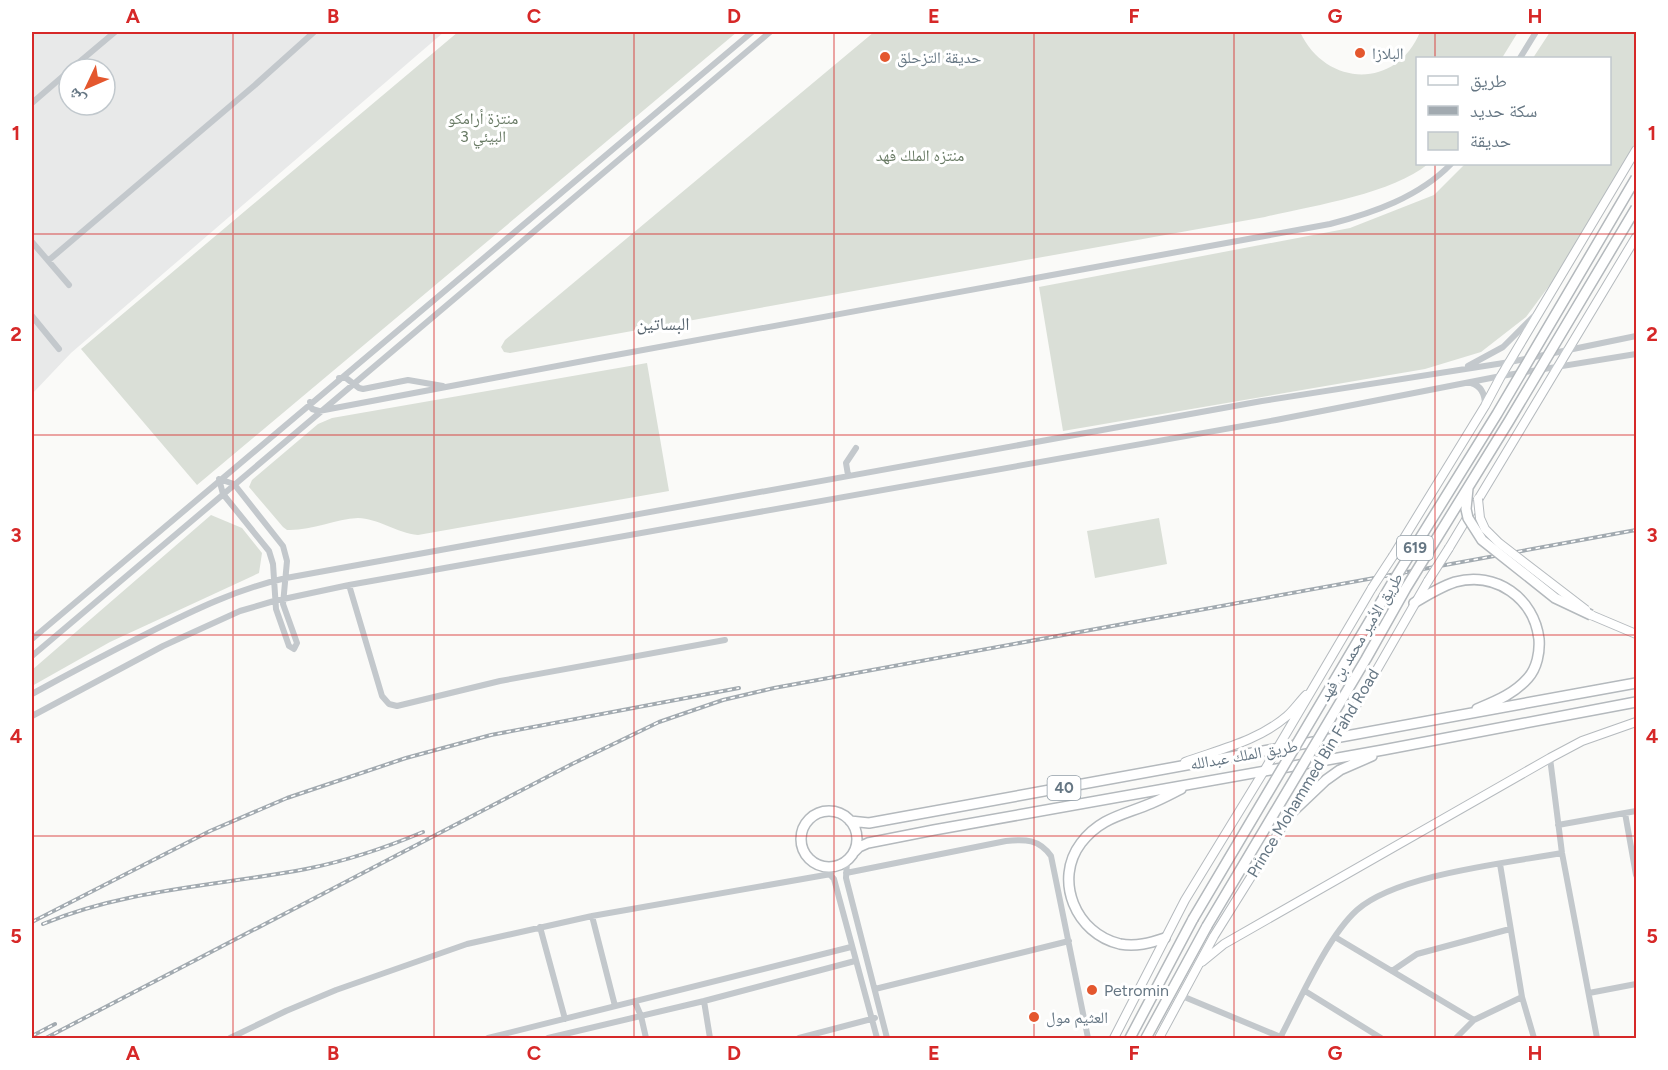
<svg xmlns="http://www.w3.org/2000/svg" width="1668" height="1070" font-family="Figtree,'Noto Naskh Arabic',sans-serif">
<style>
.built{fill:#e8e9e9;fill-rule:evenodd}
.green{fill:#dadfd7}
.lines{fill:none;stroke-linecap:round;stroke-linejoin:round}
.major-casing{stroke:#b5babe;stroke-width:10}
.highway-casing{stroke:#b4b9bd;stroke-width:12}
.minor{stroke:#c3c8cc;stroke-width:6}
.major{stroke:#fff;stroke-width:8}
.highway{stroke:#fff;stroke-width:9}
.rail-casing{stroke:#a2aab0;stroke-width:4}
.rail{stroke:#fff;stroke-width:1.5;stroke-dasharray:4.5;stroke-linecap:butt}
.major-bridge-casing{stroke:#b5babe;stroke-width:10;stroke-linecap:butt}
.highway-bridge-casing{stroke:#b4b9bd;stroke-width:12;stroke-linecap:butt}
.major-bridge{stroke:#fff;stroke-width:8}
.highway-bridge{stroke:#fff;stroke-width:9}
.grid{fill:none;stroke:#d62828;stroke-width:1.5;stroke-opacity:0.55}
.poi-dot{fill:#e4572e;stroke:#fff;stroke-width:2}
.labels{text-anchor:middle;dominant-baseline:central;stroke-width:6;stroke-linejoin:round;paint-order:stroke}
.shield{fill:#fff;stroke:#939fa8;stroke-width:1.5}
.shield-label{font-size:15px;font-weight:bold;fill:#657683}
.poi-label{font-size:16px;fill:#657683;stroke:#fff;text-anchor:start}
.park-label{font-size:16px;fill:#687a64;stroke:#fff}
.street-label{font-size:16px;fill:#657683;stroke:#fff}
.neighbourhood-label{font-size:18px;fill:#57646e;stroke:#fff}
.neatline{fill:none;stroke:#d62828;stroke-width:2}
.grid-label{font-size:20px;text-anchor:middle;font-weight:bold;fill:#d62828}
</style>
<rect width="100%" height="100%" fill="#fafaf8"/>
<!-- built -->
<path class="built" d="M32 32H444L71 353 32 394ZM69 69H105V105H69Z"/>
<!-- green -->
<path class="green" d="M458 32H737L197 485 81 349Z
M874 32H1300C1326 87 1396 90 1420 32H1518L1502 58H1418V164H1428C1392 194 1311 206 1265 217L510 353 504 352 501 347 505 340Z
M1550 32H1636V142L1555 278 1526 317 1481 352 1425 369 1063 431 1039 287 1350 228 1434 195 1465 164H1610V58H1533Z
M647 363 669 491 418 535C397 533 377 518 358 518 335 519 311 531 287 530L283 527 249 487 252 480 318 424 332 418Z
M211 515 242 528 262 553 259 573 110 642 32 686V670Z
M1159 518 1167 564 1095 578 1087 531Z"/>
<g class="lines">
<defs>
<path id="major" d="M1449 548 1636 237
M1393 556 1485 406 1501 376 1636 150
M1591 615 1636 634
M1185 762C1221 749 1258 741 1287 716 1294 710 1300 701 1306 695
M1202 962 1224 944 1550 758 1582 741 1636 722
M1114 1038 1185 900 1264 771 1372 588
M1159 1038 1214 936 1337 739 1428 581"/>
<path id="highway" d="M1414 603C1427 595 1440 587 1455 582 1496 571 1534 598 1539 639 1540 652 1537 668 1528 678 1514 694 1496 701 1477 709
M801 839a28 28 0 1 1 56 0a28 28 0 1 1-56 0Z
M1287 817 1326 780 1340 770 1372 756
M850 821 869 823 1636 683
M854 852 859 847 868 843 934 830 1383 750 1636 702
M1165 938C1150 943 1136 947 1120 944 1076 934 1053 880 1081 843 1101 817 1124 815 1152 803 1162 799 1171 794 1181 789
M1130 1038 1193 919
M1146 1038 1207 926"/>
</defs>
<!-- major casing -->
<use href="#major" class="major-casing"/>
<!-- highway casing -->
<use href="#highway" class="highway-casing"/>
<!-- minor -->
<path class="minor" d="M1520 58 1536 32
M71 69 115 32
M32 103 69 71
M32 242 69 285
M49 260 255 85 314 32
M32 316 59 349
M1468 366 1503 347 1533 317
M339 378H346L359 388 363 389 408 380 443 386
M1471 383C1482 386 1485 395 1485 405
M310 402 312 409 319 411 594 359 1330 224C1373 213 1419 197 1451 164
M848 475 846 463 856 448
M219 479 234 484 283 546 287 561 283 604 297 643 294 649 289 646 276 609 273 564 269 551 223 494Z
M349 585 382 696 389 704 397 706 500 681 725 640
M32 639 752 32
M32 656 770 32
M32 694C70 673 110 652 150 632 194 610 237 589 286 578L1262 401 1510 362 1636 336
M32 716 163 646 240 611 274 601 349 585 1276 420 1501 376 1636 354
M1550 758 1562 853 1597 1038
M1625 813 1636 875
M1558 825 1636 811
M847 860 846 878 887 1038
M1500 864 1522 997 1534 1038
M822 866 834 879 877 1038
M846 873 1006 841C1025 839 1039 839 1051 856L1088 1038
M592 916 615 1006
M540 927 565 1019
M1335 937 1474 1020
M1392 971 1417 954 1510 929
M875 989 1069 941
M1305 991 1381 1038
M1589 993 1636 984
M1182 996 1283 1038
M704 1001 710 1038
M635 1002 641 1016 646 1038
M230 1038 286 1011 336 990 467 944 592 916 831 874
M488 1038 851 947
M548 1038 704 1001 855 961
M799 1038 875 1018
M1280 1038C1299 1002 1327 937 1357 910 1398 874 1508 863 1562 853
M1456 1038 1474 1020 1522 997"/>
<!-- major -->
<use href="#major" class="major"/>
<!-- highway -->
<use href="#highway" class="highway"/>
<defs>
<path id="rail" d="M32 922 210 831 287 798 406 758 491 735 739 688
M43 924C127 889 217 886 306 869 346 861 385 848 423 832
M32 1036 55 1024
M46 1038 572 764 659 722 723 700 774 688 1636 530"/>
</defs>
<!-- rail casing -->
<use href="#rail" class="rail-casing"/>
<!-- rail -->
<use href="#rail" class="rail"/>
<defs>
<path id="major-bridge" d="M1478 499 1480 518 1485 529 1499 543 1586 610
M1428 581 1449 548
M1372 588 1393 556"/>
<path id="highway-bridge" d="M1468 488 1466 509 1468 518 1482 540 1555 598 1591 615
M1193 919 1391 585 1497 414 1636 178
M1207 926 1366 659 1406 588 1509 421 1636 208"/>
</defs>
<!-- major-bridge casing -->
<use href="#major-bridge" class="major-bridge-casing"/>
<!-- highway-bridge casing -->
<use href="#highway-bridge" class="highway-bridge-casing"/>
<!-- major-bridge -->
<use href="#major-bridge" class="major-bridge"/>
<!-- highway-bridge -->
<use href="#highway-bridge" class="highway-bridge"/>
</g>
<!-- grid -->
<path class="grid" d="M233 32V1038M434 32V1038M634 32V1038M834 32V1038M1034 32V1038M1234 32V1038M1435 32V58M1435 164V1038M32 234H1636M32 435H1636M32 635H1636M32 836H1636"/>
<!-- markers -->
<g class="poi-dot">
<circle cx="1360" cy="53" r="6"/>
<circle cx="885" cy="57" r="6"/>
<circle cx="1092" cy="990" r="6"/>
<circle cx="1034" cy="1017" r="6"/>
</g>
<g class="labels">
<!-- shield labels -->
<g class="shield">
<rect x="1397" y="536" width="36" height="24" rx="4.5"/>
<rect x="1047.5" y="776" width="33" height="24" rx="4.5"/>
</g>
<g class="shield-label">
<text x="1415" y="548">619</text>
<text x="1064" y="788">40</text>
</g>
<!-- poi labels -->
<g class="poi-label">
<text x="1372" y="53">البلازا</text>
<text x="897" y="57">حديقة التزحلق</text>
<text x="1104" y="990">Petromin</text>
<text x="1046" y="1017">العثيم مول</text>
</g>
<!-- park labels -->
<g class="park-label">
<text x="483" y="118">منتزة أرامكو<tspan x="483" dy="18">البيئي 3</tspan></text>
<text x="920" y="155">منتزه الملك فهد</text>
</g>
<!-- street labels -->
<g class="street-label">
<text transform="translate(1361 637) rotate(-59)">طريق الأمير محمد بن فهد</text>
<text transform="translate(1244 755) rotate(-10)">طريق الملك عبدالله</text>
<text transform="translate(1313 773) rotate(-59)">Prince Mohammed Bin Fahd Road</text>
</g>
<!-- neighbourhood labels -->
<g class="neighbourhood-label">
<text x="663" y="324">البساتين</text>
</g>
</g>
<!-- border -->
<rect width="1668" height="1070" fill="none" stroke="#ffffff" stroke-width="66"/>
<!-- legend -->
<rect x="1416" y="57" width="195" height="108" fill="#ffffff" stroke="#c1c8cd" stroke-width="1.5"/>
<rect x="1428" y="76" width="30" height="9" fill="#ffffff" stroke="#c1c8cd" stroke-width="1.5"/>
<text x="1470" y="87" font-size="18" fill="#657683">طريق</text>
<rect x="1428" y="106" width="30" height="9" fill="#a2aab0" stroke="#c1c8cd" stroke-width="1.5"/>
<text x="1470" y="117" font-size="18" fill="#657683">سكة حديد</text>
<rect x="1428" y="132" width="30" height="18" fill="#dadfd7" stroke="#c1c8cd" stroke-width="1.5"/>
<text x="1470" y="147" font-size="18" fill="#657683">حديقة</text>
<!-- north arrow -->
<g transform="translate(87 87) rotate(226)"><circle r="28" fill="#ffffff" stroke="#c1c8cd" stroke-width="1.5"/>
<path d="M0-4.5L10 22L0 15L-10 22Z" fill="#e4572e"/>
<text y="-9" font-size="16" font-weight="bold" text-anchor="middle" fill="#657683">ش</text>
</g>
<rect x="33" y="33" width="1602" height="1004" class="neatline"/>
<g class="grid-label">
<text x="133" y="23">A</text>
<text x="333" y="23">B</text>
<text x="534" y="23">C</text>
<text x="734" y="23">D</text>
<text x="934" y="23">E</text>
<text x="1134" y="23">F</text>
<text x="1335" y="23">G</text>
<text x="1535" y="23">H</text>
<text x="16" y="140">1</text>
<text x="1652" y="140">1</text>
<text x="16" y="341">2</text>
<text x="1652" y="341">2</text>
<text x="16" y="542">3</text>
<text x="1652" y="542">3</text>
<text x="16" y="743">4</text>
<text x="1652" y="743">4</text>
<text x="16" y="943">5</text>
<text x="1652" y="943">5</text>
<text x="133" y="1060">A</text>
<text x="333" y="1060">B</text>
<text x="534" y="1060">C</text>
<text x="734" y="1060">D</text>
<text x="934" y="1060">E</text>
<text x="1134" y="1060">F</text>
<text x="1335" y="1060">G</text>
<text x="1535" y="1060">H</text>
</g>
</svg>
